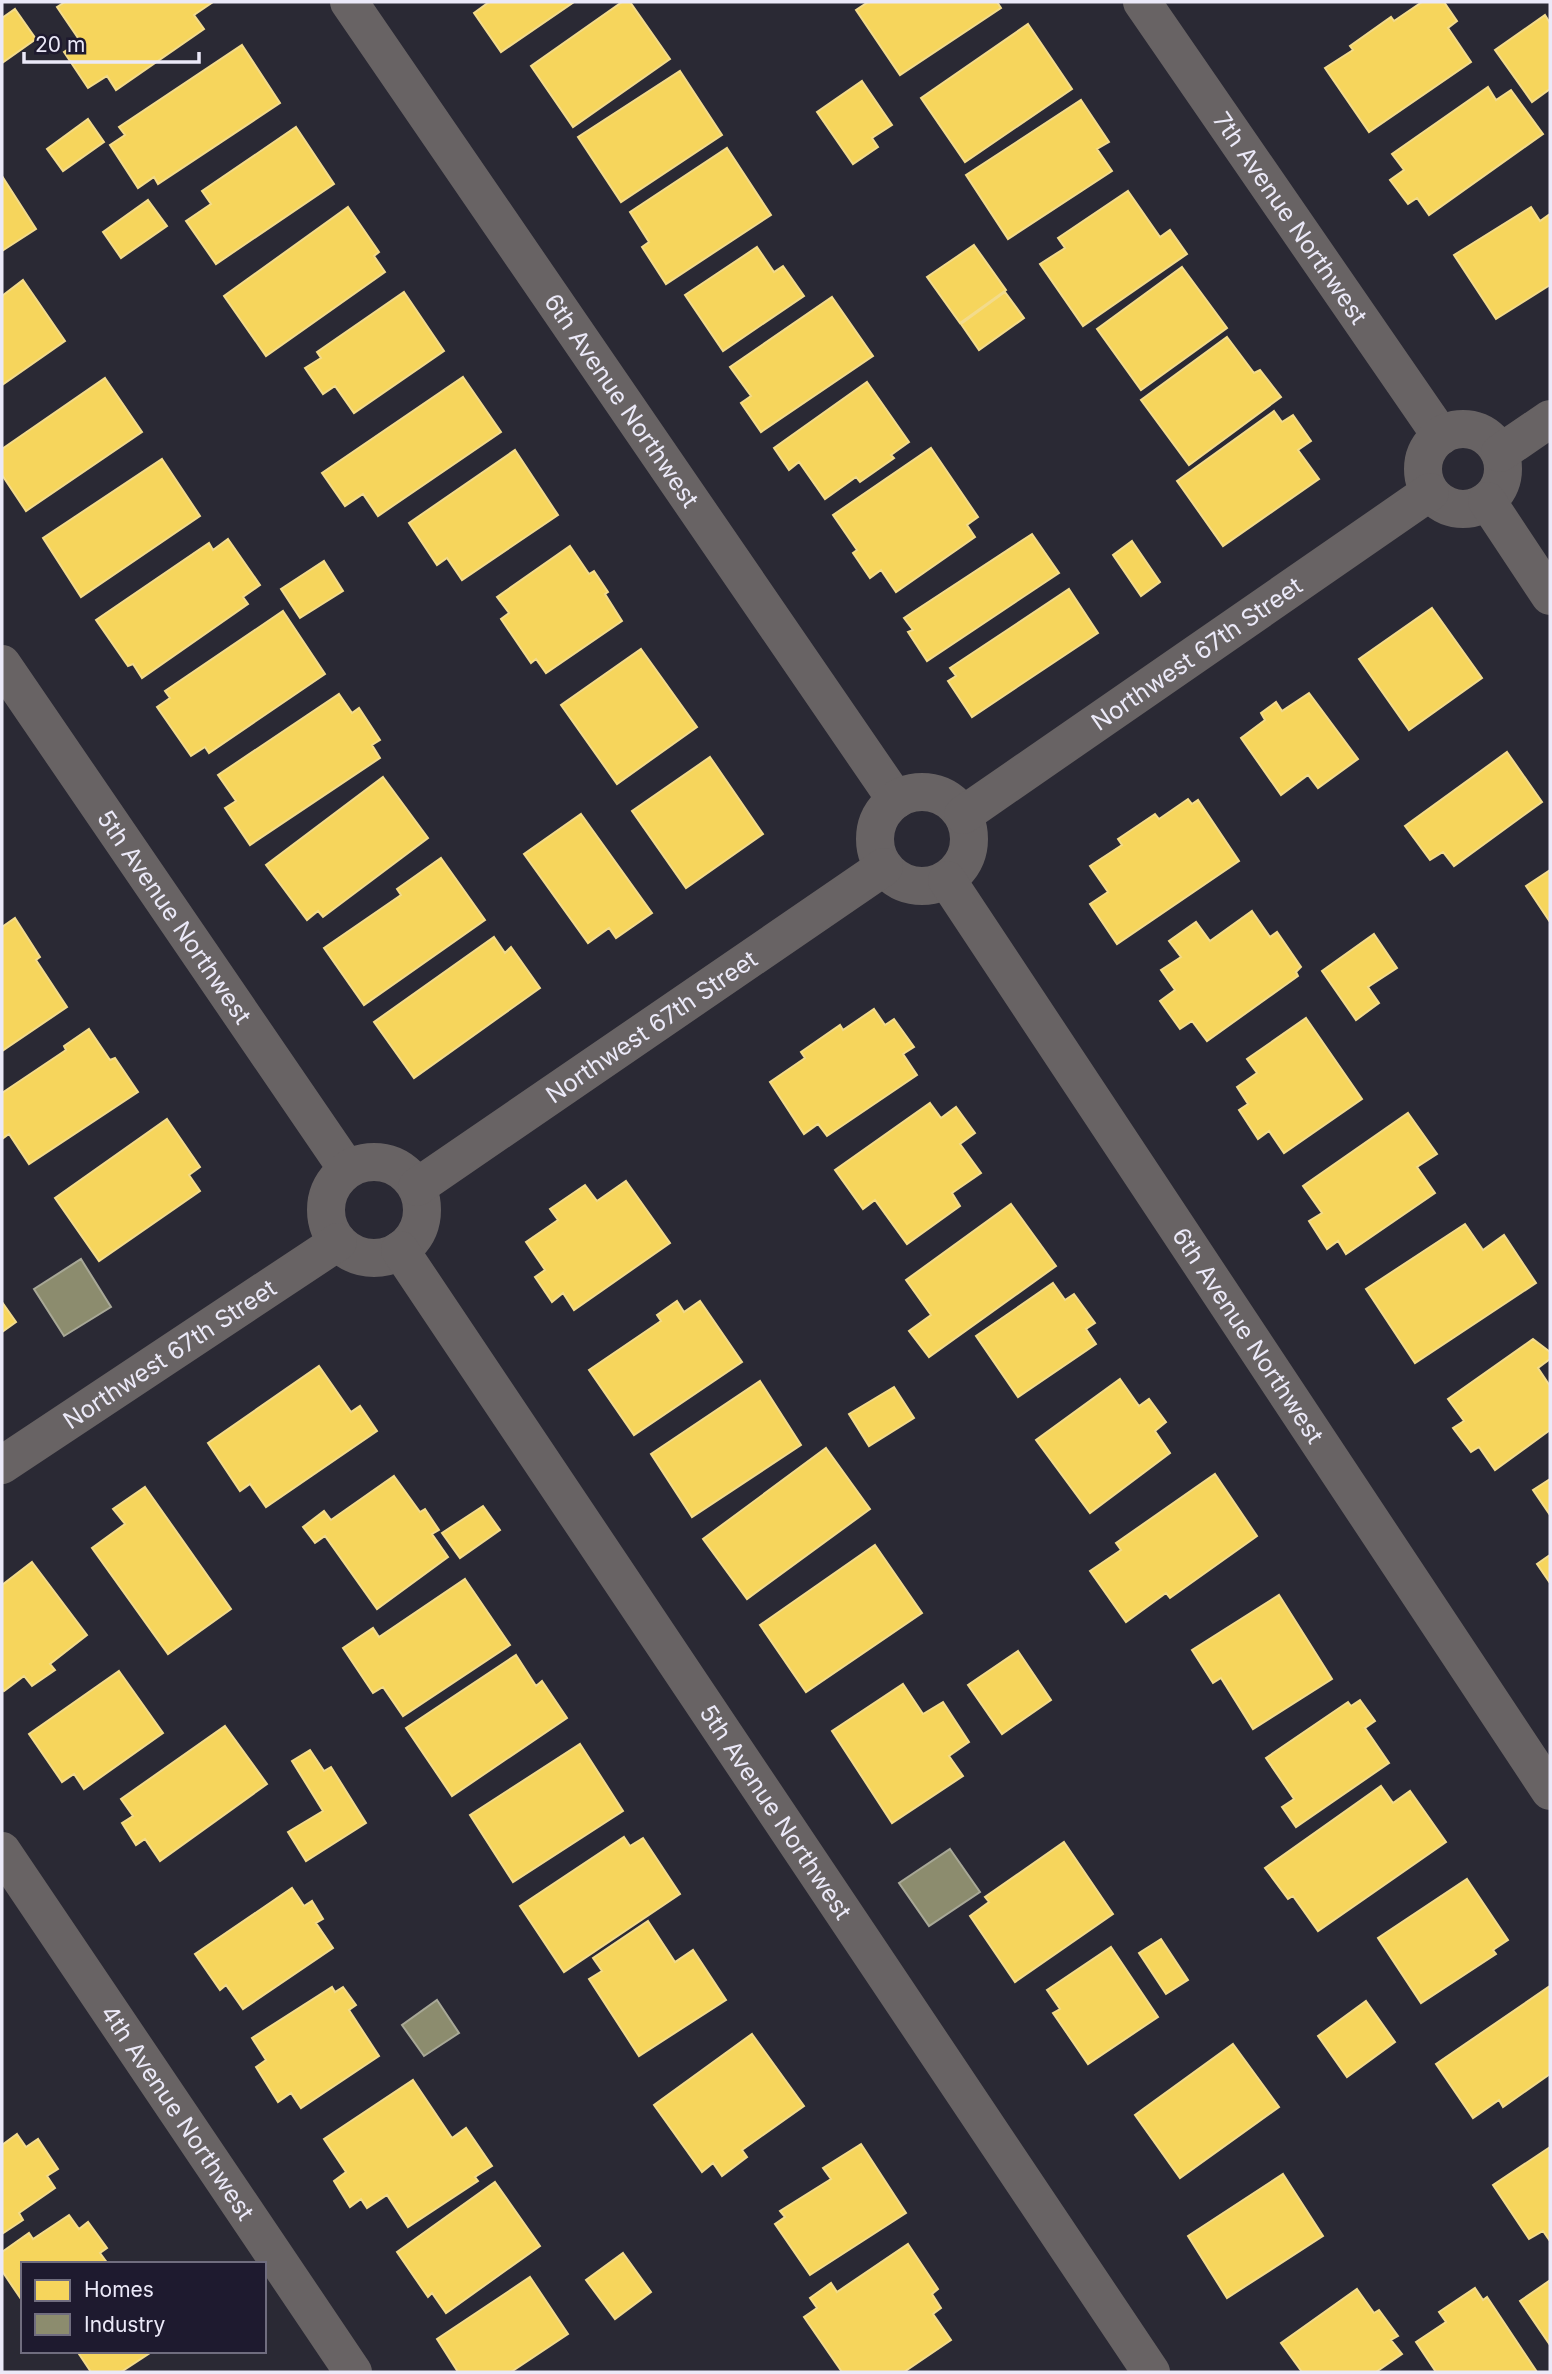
<svg xmlns="http://www.w3.org/2000/svg" width="1552" height="2374" font-family="Inter,sans-serif">
<style>
.homes{fill:#f6d55c;stroke:#f3db8b;stroke-width:2}
.industry{fill:#8c8c6e;stroke:#a8a897;stroke-width:2}
.lines{fill:none;stroke-linecap:round;stroke-linejoin:round}
.street{stroke:#686364;stroke-width:38}
.labels{text-anchor:middle;dominant-baseline:central;stroke-width:7;stroke-linejoin:round;paint-order:stroke}
.street-label{font-size:24px;fill:#ebe9f8;stroke:#1e1a2f}
</style>
<rect width="100%" height="100%" fill="#2a2934"/>
<!-- homes -->
<path class="homes" d="M65 2H213L194 15 204 29 116 90 107 76 88 88 64 52 80 41 57 7Z
M489 2H574L501 52 474 13Z
M622 2H630L670 59 573 127 531 66Z
M868 2H997L1001 8 900 75 856 10Z
M1422 2H1444L1457 21 1448 28 1471 62 1369 132 1325 68 1353 50 1350 46 1391 17 1394 21Z
M15 9 36 39 2 63V18Z
M1545 15 1550 23V89L1532 102 1495 50Z
M1028 24 1072 89 965 162 921 98Z
M242 45 280 103 158 184 154 177 138 188 110 145 125 135 119 127Z
M680 71 722 135 621 202 578 137Z
M862 81 892 125 872 138 878 147 853 164 817 112Z
M1488 87 1496 100 1511 90 1543 134 1429 215 1417 198 1408 204 1390 180 1404 170 1392 154Z
M1081 100 1109 142 1097 149 1112 171 1008 239 966 175Z
M88 119 104 142 63 171 47 149Z
M296 127 334 184 216 264 186 221 211 204 202 191Z
M727 148 771 215 666 284 642 247 649 242 630 212Z
M2 176 36 229 2 251Z
M1128 191 1160 237 1170 230 1187 254 1083 326 1040 264 1065 248 1058 238Z
M148 200 167 226 121 258 103 232Z
M348 207 379 252 374 256 385 272 266 356 224 296Z
M1531 207 1540 221 1550 214V285L1496 319 1454 255Z
M974 245 1006 290 960 323 927 277Z
M757 247 774 272 783 266 804 296 723 351 685 295Z
M1182 267 1227 328 1141 390 1097 329Z
M23 280 65 341 2 385V296Z
M404 292 444 351 354 413 335 386 323 394 305 368 321 358 317 352Z
M1005 292 1024 318 979 350 961 324Z
M832 297 873 356 761 432 741 403 751 396 730 367Z
M1227 337 1254 373 1260 370 1281 397 1189 465 1141 400Z
M463 377 501 432 378 516 363 494 345 506 322 473Z
M105 378 142 432 26 511 2 475V449Z
M867 382 909 442 891 455 894 458 860 482 856 477 825 499 799 462 789 470 774 448Z
M1274 411 1282 422 1293 415 1311 441 1298 450 1319 479 1223 546 1177 481Z
M931 448 978 517 967 525 975 537 896 592 881 570 870 578 853 553 857 550 833 515Z
M515 450 558 515 462 580 447 558 437 565 409 523Z
M162 459 200 516 81 597 43 538Z
M1032 534 1059 573 927 661 908 632 913 630 904 618Z
M228 539 260 585 243 597 248 604 142 678 133 664 128 666 96 620 209 543 213 550Z
M1132 541 1160 582 1141 596 1113 555Z
M570 546 589 574 594 571 608 592 605 594 622 621 546 673 536 659 531 663 501 619 509 613 497 597Z
M324 561 343 591 300 618 281 589Z
M1069 589 1098 633 972 717 948 681 956 676 950 668Z
M1432 608 1482 678 1409 730 1359 659Z
M283 611 325 674 209 753 205 747 191 756 157 707 170 698 165 691Z
M641 649 697 727 617 784 561 705Z
M1309 693 1358 759 1318 788 1308 775 1281 795 1241 738 1265 720 1261 713 1276 702 1282 711Z
M339 694 352 713 359 708 380 740 372 745 380 758 250 845 225 808 236 801 218 775Z
M1507 752 1542 802 1454 866 1443 852 1430 860 1405 826Z
M710 757 763 834 686 888 632 811Z
M383 777 428 838 323 917 318 911 307 920 266 865Z
M1188 799 1192 804 1198 800 1239 861 1117 944 1090 904 1108 892 1090 866 1122 845 1118 839 1155 814 1159 819Z
M581 814 652 913 616 938 609 928 588 943 524 854Z
M441 858 485 920 364 1005 324 948 401 895 397 889Z
M1550 870V922L1526 886Z
M1252 911 1270 937 1277 932 1301 967 1296 972 1298 976 1207 1041 1192 1021 1180 1029 1160 1001 1175 990 1161 970 1181 957 1169 941 1196 922 1210 941Z
M15 918 40 957 36 960 67 1007 2 1051V927Z
M1374 934 1397 968 1368 987 1379 1003 1356 1020 1322 971Z
M494 937 505 953 511 947 540 988 414 1078 374 1022Z
M874 1009 885 1025 894 1019 914 1047 903 1054 917 1075 827 1136 818 1124 804 1134 770 1082 805 1058 801 1052 840 1025 843 1030Z
M1306 1018 1362 1099 1284 1153 1269 1131 1258 1139 1239 1110 1248 1104 1237 1087 1257 1073 1247 1059Z
M89 1029 110 1060 115 1058 138 1092 29 1164 9 1134 2 1139V1093L66 1050 64 1046Z
M930 1103 941 1118 956 1107 975 1133 960 1144 981 1173 952 1193 960 1206 907 1244 875 1200 863 1209 835 1170Z
M1408 1113 1437 1154 1417 1167 1435 1193 1346 1254 1338 1241 1327 1249 1309 1221 1322 1213 1303 1186Z
M167 1119 200 1167 189 1175 200 1191 99 1261 55 1198Z
M626 1181 670 1243 574 1310 563 1293 552 1302 535 1277 545 1270 526 1242 558 1220 550 1209 585 1185 597 1201Z
M1011 1204 1056 1266 929 1357 909 1331 931 1315 906 1280Z
M1465 1224 1483 1250 1504 1235 1536 1283 1415 1363 1366 1289Z
M1053 1283 1065 1300 1074 1294 1095 1323 1086 1329 1096 1344 1018 1397 976 1336Z
M677 1301 684 1312 700 1301 742 1362 634 1435 589 1370 661 1321 657 1315Z
M2 1302 16 1322 2 1332Z
M1533 1339 1550 1352V1359L1538 1368 1550 1386V1430L1495 1470 1479 1447 1471 1452 1453 1428 1464 1421 1448 1399Z
M319 1366 351 1412 360 1406 377 1431 266 1507 250 1484 240 1491 208 1443Z
M1120 1379 1139 1406 1149 1399 1166 1422 1155 1431 1170 1453 1090 1513 1036 1440Z
M760 1381 801 1445 692 1517 651 1454Z
M894 1387 914 1418 869 1446 849 1414Z
M826 1448 870 1509 747 1599 703 1539Z
M1215 1474 1257 1536 1170 1598 1166 1593 1126 1622 1090 1571 1121 1550 1116 1543Z
M394 1476 420 1512 425 1509 439 1530 432 1534 448 1557 377 1609 325 1536 315 1543 303 1527 324 1511 331 1520Z
M1550 1479V1515L1533 1490Z
M145 1487 231 1609 168 1654 92 1548 125 1524 113 1509Z
M483 1506 500 1530 460 1558 442 1533Z
M875 1545 922 1613 806 1692 760 1625Z
M1550 1555V1583L1537 1564Z
M32 1562 87 1635 50 1664 55 1670 32 1686 24 1676 4 1691 2 1688V1585Z
M465 1579 510 1645 403 1716 383 1687 373 1693 343 1648 373 1628 379 1637Z
M1279 1595 1332 1679 1253 1729 1221 1678 1213 1683 1192 1650Z
M1018 1651 1051 1700 1002 1734 968 1685Z
M516 1655 536 1686 542 1681 567 1718 452 1796 406 1728Z
M119 1671 163 1733 84 1789 74 1774 62 1782 29 1734Z
M903 1684 923 1714 943 1702 969 1742 949 1756 963 1776 892 1823 832 1731Z
M1360 1700 1375 1721 1365 1728 1389 1763 1296 1827 1282 1807 1294 1799 1266 1758 1348 1702 1351 1706Z
M225 1726 267 1784 160 1861 145 1839 136 1845 122 1823 133 1816 121 1799Z
M580 1744 623 1811 513 1882 470 1815Z
M310 1750 324 1771 331 1767 366 1823 306 1861 288 1832 323 1811 292 1761Z
M1381 1786 1393 1803 1410 1791 1446 1842 1318 1931 1293 1896 1288 1899 1265 1868Z
M624 1837 630 1846 643 1838 680 1894 564 1972 520 1906Z
M1064 1842 1113 1914 1015 1982 970 1916 989 1902 985 1897Z
M1467 1879 1508 1940 1493 1950 1496 1954 1421 2003 1378 1938Z
M292 1888 304 1906 312 1901 323 1919 316 1923 333 1948 243 2009 226 1985 220 1990 195 1954Z
M648 1921 675 1962 693 1950 726 2000 639 2056 589 1979 602 1971 593 1958Z
M1161 1939 1188 1980 1166 1994 1139 1953Z
M1111 1947 1158 2017 1088 2064 1053 2013 1060 2009 1047 1990Z
M1550 1986V2074L1503 2107 1499 2100 1473 2118 1436 2064Z
M332 1987 335 1992 343 1987 356 2005 349 2010 379 2056 301 2108 291 2093 278 2102 256 2067 266 2060 252 2038Z
M1366 2001 1395 2042 1347 2077 1318 2036Z
M752 2034 804 2106 742 2150 747 2157 722 2176 713 2163 702 2172 654 2105Z
M1233 2044 1279 2107 1180 2178 1135 2115Z
M413 2080 452 2138 466 2128 492 2166 475 2177 478 2181 408 2227 387 2195 367 2208 361 2199 350 2207 334 2181 346 2172 324 2139Z
M17 2134 26 2147 38 2139 58 2169 47 2176 55 2188 19 2213 23 2220 2 2234V2145Z
M861 2144 906 2213 810 2275 775 2224 785 2217 780 2211 831 2179 823 2168Z
M1550 2147V2241L1543 2231 1529 2239 1493 2185Z
M1283 2174 1323 2236 1227 2298 1188 2236Z
M495 2182 540 2246 446 2313 432 2293 428 2297 397 2252Z
M69 2215 79 2229 88 2222 107 2248 100 2253 108 2264H23V2302L2 2271V2252L29 2233 33 2239Z
M908 2244 938 2289 932 2294 941 2308 933 2314 951 2340 904 2372H842L804 2317 817 2308 810 2298 831 2283 837 2292Z
M623 2253 651 2292 615 2319 586 2280Z
M530 2277 568 2334 511 2372H458L437 2339Z
M1549 2281 1550 2283V2345L1520 2301Z
M1475 2288 1483 2300 1487 2297 1537 2372H1436L1416 2342 1446 2322 1439 2312Z
M1357 2289 1374 2313 1379 2310 1398 2336 1391 2340 1402 2354 1376 2372H1302L1281 2343Z
M77 2351H153L121 2372H91Z"/>
<!-- industry -->
<path class="industry" d="M81 1259 111 1307 64 1336 34 1289Z
M950 1849 980 1892 929 1926 899 1883Z
M437 2000 459 2033 424 2056 402 2025Z"/>
<g class="lines">
<!-- street -->
<g class="street">
<path id="s1" d="M349 2 896 800"/>
<path id="s2" d="M1142 2 1441 436"/>
<circle cx="1463" cy="469" r="40"/>
<path d="M1500 453 1550 419"/>
<path d="M1487 501 1550 596"/>
<path id="s3" d="M2 664 347 1169"/>
<circle cx="922" cy="839" r="47"/>
<path id="s4" d="M963 815 1430 492"/>
<path id="s5" d="M947 880 1550 1791"/>
<circle cx="374" cy="1210" r="48"/>
<path id="s6" d="M417 1187 884 867"/>
<path id="s7" d="M400 1250 1151 2372"/>
<path id="s8" d="M2 1465 338 1242"/>
<path id="s9" d="M2 1851 353 2372"/>
</g>
</g>
<g class="labels">
<!-- street labels -->
<g class="street-label">
<text stroke="none"><textPath href="#s2" startOffset="262">7th Avenue Northwest</textPath></text>
<text stroke="none"><textPath href="#s1" startOffset="483">6th Avenue Northwest</textPath></text>
<text stroke="none"><textPath href="#s4" startOffset="284">Northwest 67th Street</textPath></text>
<text stroke="none"><textPath href="#s3" startOffset="306">5th Avenue Northwest</textPath></text>
<text stroke="none"><textPath href="#s6" startOffset="284">Northwest 67th Street</textPath></text>
<text stroke="none"><textPath href="#s5" startOffset="546">6th Avenue Northwest</textPath></text>
<text stroke="none"><textPath href="#s8" startOffset="201">Northwest 67th Street</textPath></text>
<text stroke="none"><textPath href="#s7" startOffset="676">5th Avenue Northwest</textPath></text>
<text stroke="none"><textPath href="#s9" startOffset="315">4th Avenue Northwest</textPath></text>
</g>
</g>
<!-- border -->
<rect width="1552" height="2374" fill="none" stroke="#ebe9f8" stroke-width="7"/>
<!-- legend -->
<rect x="21" y="2262" width="245" height="91" fill="#1e1a2f" stroke="#706d7f" stroke-width="2"/>
<rect x="35" y="2280" width="35" height="21" fill="#f6d55c" stroke="#706d7f" stroke-width="2"/>
<text x="84" y="2297" font-size="21" fill="#ebe9f8">Homes</text>
<rect x="35" y="2314" width="35" height="21" fill="#8c8c6e" stroke="#706d7f" stroke-width="2"/>
<text x="84" y="2332" font-size="21" fill="#ebe9f8">Industry</text>
<!-- scale -->
<path d="M24 52v10h175v-10" fill="none" stroke="#ebe9f8" stroke-width="3.5"/>
<text x="35" y="52" font-size="21" fill="#ebe9f8" stroke="#1e1a2f" stroke-width="5" paint-order="stroke">20 m</text>
</svg>
